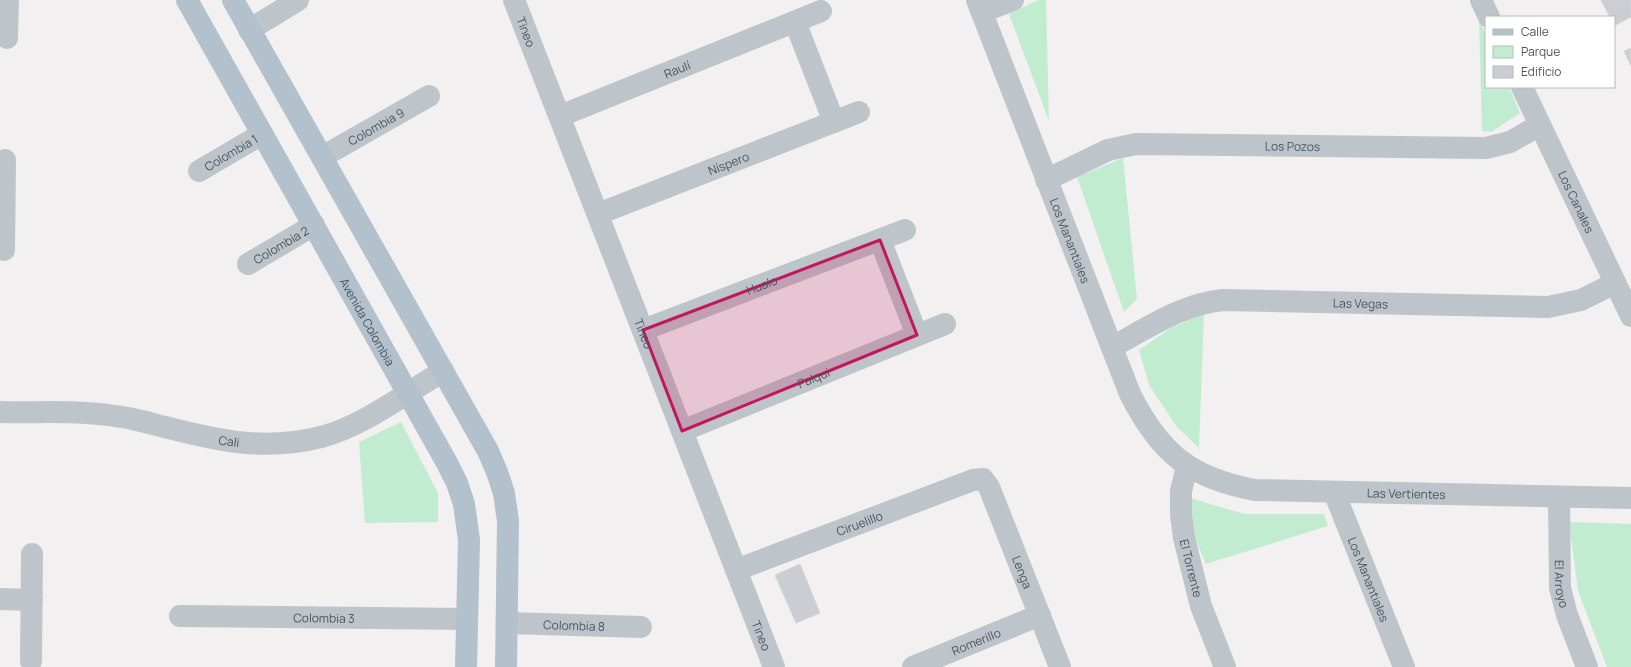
<svg xmlns="http://www.w3.org/2000/svg" width="1631" height="667" font-family="Manrope,sans-serif">
<style>
.green{fill:#c2ecd0}
.building{fill:#cacdd2;stroke:#d4d6db}
.lines{fill:none;stroke-linecap:round;stroke-linejoin:round}
.minor{stroke:#bdc5cb;stroke-width:22}
.major{stroke:#b2c1cc;stroke-width:22}
.marked{fill:#c2185b;fill-opacity:0.2;stroke:#c2185b;stroke-width:3;stroke-linejoin:round}
.labels{text-anchor:middle;dominant-baseline:central;stroke-width:3;stroke-linejoin:round;paint-order:stroke}
.street-label{font-size:12px;fill:#49545c;stroke:#fff}
</style>
<rect width="100%" height="100%" fill="#f2f0f0"/>
<!-- green -->
<path class="green" d="M1038 0H1046L1049 121 1009 14Z
M1479 19 1486 35V87H1509L1520 113 1491 132 1482 131Z
M1123 158 1137 299 1124 312 1077 177Z
M1204 313 1199 448 1177 427 1149 385 1139 350 1171 328Z
M401 422 438 493V522L365 523 359 442Z
M1187 497 1244 514H1324L1328 526 1206 564 1192 532Z
M1569 522 1631 524V667H1607L1578 591Z"/>
<!-- building -->
<path class="building" d="M1601 0H1631V17L1614 26V17H1610Z
M1631 48V66L1624 51Z
M800 564 820 613 796 623 775 575Z"/>
<g class="lines">
<!-- minor -->
<g class="minor">
<path id="s1" d="M514 0 774 667"/>
<path id="s2" d="M977 0 1130 394C1160 453 1190 478 1255 490L1631 498"/>
<path d="M1481 0 1489 17"/>
<path d="M982 12 1013 0"/>
<path d="M795 22 834 122"/>
<path d="M249 30 298 0"/>
<path d="M7 38 8 0"/>
<path id="s3" d="M1522 87 1631 316"/>
<path id="s4" d="M560 116 821 11"/>
<path id="s5" d="M322 157 429 96"/>
<path id="s6" d="M199 171 262 134"/>
<path id="s7" d="M1046 180 1108 150 1136 144 1486 148 1510 142 1540 125"/>
<path id="s8" d="M598 214 859 112"/>
<path d="M880 240 917 335"/>
<path d="M4 250 5 160"/>
<path id="s9" d="M248 264 314 225"/>
<path id="s10" d="M643 330 905 230"/>
<path id="s11" d="M1112 347C1148 328 1182 304 1223 300L1548 307 1581 300 1615 283"/>
<path id="s12" d="M0 412C38 413 77 410 115 416 132 418 149 423 165 427 219 441 265 451 321 437 361 427 407 393 443 371"/>
<path id="s13" d="M682 431 945 324"/>
<path id="s14" d="M1187 466 1181 491V515L1184 538 1201 606 1225 667"/>
<path id="s15" d="M1334 492 1404 667"/>
<path id="s16" d="M1559 497 1560 588 1567 615 1587 667"/>
<path id="s17" d="M736 570 973 480 983 479 989 487 1060 667"/>
<path d="M0 599 32 600"/>
<path id="s18" d="M180 616 467 619"/>
<path id="s19" d="M507 623 641 627"/>
<path d="M31 661 32 554"/>
<path id="s20" d="M913 667 1040 615"/>
</g>
<!-- major -->
<g class="major">
<path id="s21" d="M187 0 447 463 457 483 464 504 469 540 466 667"/>
<path d="M233 0 488 451 497 472 504 493 508 521 506 667"/>
</g>
</g>
<!-- marked area -->
<path class="marked" d="M880 240 917 335 682 431 643 330Z"/>
<g class="labels">
<!-- street labels -->
<g class="street-label">
<text stroke="none"><textPath href="#s1" startOffset="34">Tineo</textPath></text>
<text stroke="none"><textPath href="#s4" startOffset="126">Raulí</textPath></text>
<text stroke="none"><textPath href="#s5" startOffset="62">Colombia 9</textPath></text>
<text stroke="none"><textPath href="#s7" startOffset="254">Los Pozos</textPath></text>
<text stroke="none"><textPath href="#s6" startOffset="37">Colombia 1</textPath></text>
<text stroke="none"><textPath href="#s8" startOffset="140">Níspero</textPath></text>
<text stroke="none"><textPath href="#s3" startOffset="127">Los Canales</textPath></text>
<text stroke="none"><textPath href="#s2" startOffset="258">Los Manantiales</textPath></text>
<text stroke="none"><textPath href="#s9" startOffset="38">Colombia 2</textPath></text>
<text stroke="none"><textPath href="#s10" startOffset="127">Hualo</textPath></text>
<text stroke="none"><textPath href="#s11" startOffset="259">Las Vegas</textPath></text>
<text stroke="none"><textPath href="#s21" startOffset="369">Avenida Colombia</textPath></text>
<text stroke="none"><textPath href="#s1" startOffset="358">Tineo</textPath></text>
<text stroke="none"><textPath href="#s13" startOffset="142">Palqui</textPath></text>
<text stroke="none"><textPath href="#s12" startOffset="232">Cali</textPath></text>
<text stroke="none"><textPath href="#s2" startOffset="739">Las Vertientes</textPath></text>
<text stroke="none"><textPath href="#s17" startOffset="132">Ciruelillo</textPath></text>
<text stroke="none"><textPath href="#s14" startOffset="104">El Torrente</textPath></text>
<text stroke="none"><textPath href="#s17" startOffset="365">Lenga</textPath></text>
<text stroke="none"><textPath href="#s15" startOffset="94">Los Manantiales</textPath></text>
<text stroke="none"><textPath href="#s16" startOffset="87">El Arroyo</textPath></text>
<text stroke="none"><textPath href="#s18" startOffset="144">Colombia 3</textPath></text>
<text stroke="none"><textPath href="#s19" startOffset="67">Colombia 8</textPath></text>
<text stroke="none"><textPath href="#s1" startOffset="682">Tineo</textPath></text>
<text stroke="none"><textPath href="#s20" startOffset="68">Romerillo</textPath></text>
</g>
</g>
<!-- legend -->
<rect x="1485" y="16" width="130" height="72" fill="#ffffff" stroke="#b6bbbe"/>
<rect x="1493" y="29" width="20" height="6" fill="#b2c1cc" stroke="#b6bbbe"/>
<text x="1521" y="36" font-size="12" fill="#49545c">Calle</text>
<rect x="1493" y="46" width="20" height="12" fill="#c2ecd0" stroke="#b6bbbe"/>
<text x="1521" y="56" font-size="12" fill="#49545c">Parque</text>
<rect x="1493" y="66" width="20" height="12" fill="#cacdd2" stroke="#b6bbbe"/>
<text x="1521" y="76" font-size="12" fill="#49545c">Edificio</text>
</svg>
